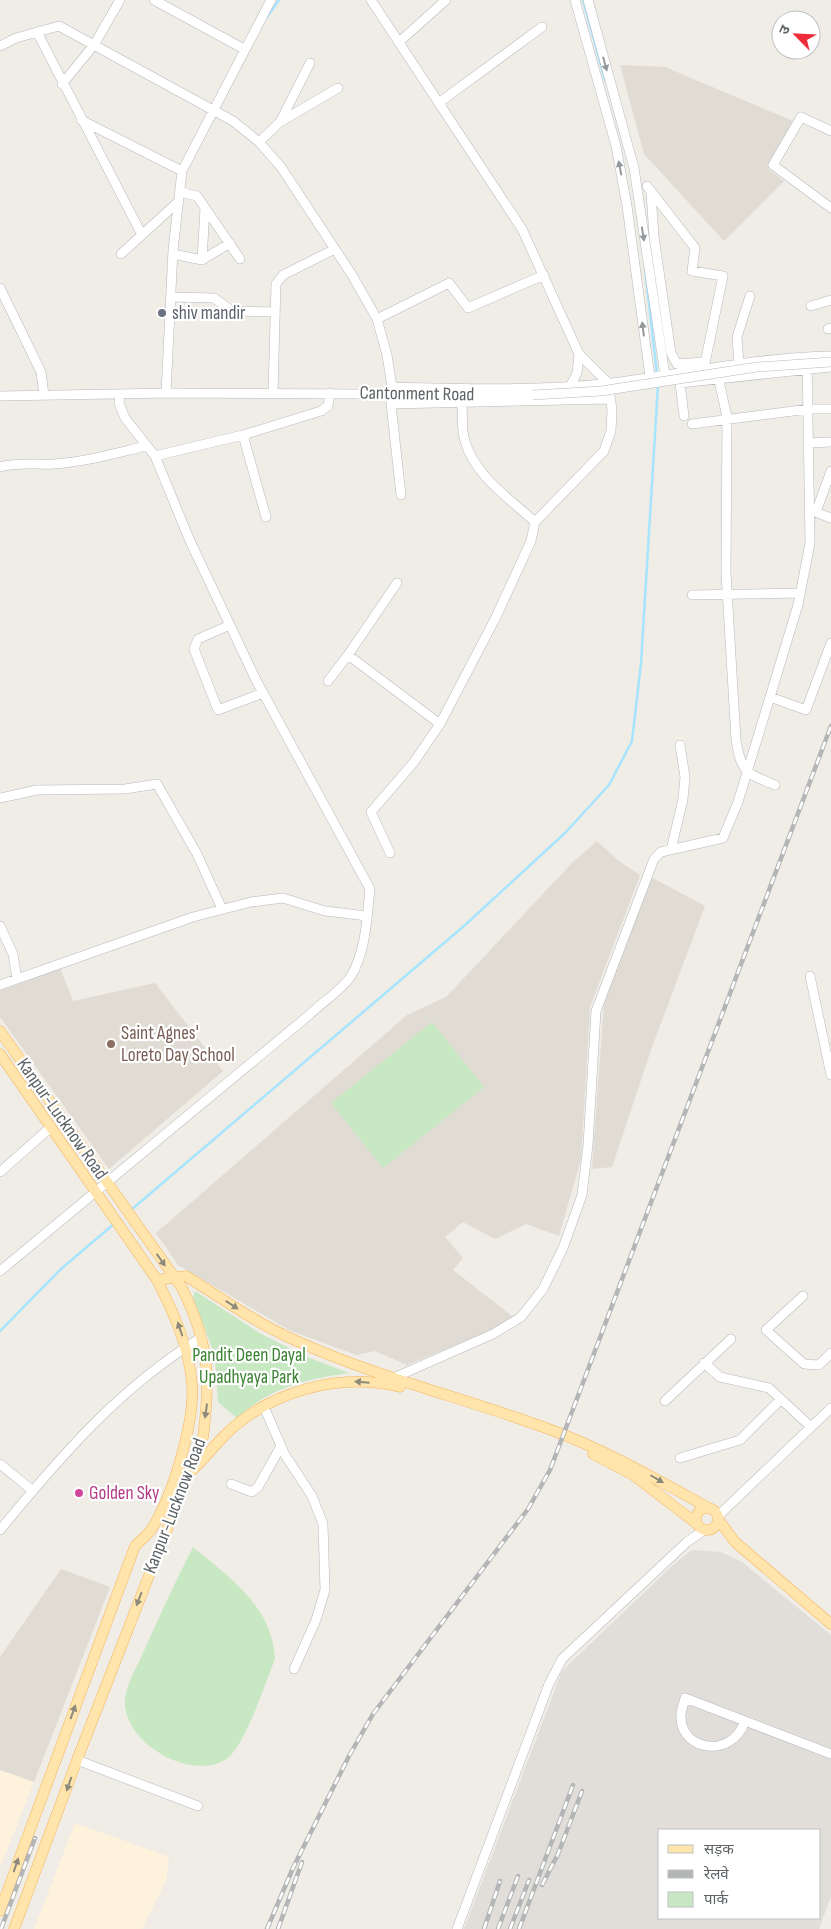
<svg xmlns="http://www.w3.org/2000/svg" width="831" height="1929" font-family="'Sofia Sans Condensed','Noto Sans Devanagari',sans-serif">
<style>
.commercial{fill:#fff2dc}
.industrial{fill:#e1deda;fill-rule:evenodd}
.education{fill:#e0dcd4}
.green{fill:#c7e8c2}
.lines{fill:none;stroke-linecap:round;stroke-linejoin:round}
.stream{stroke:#a7e5ff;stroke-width:2.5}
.minor-casing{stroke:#b6b9bd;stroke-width:10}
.major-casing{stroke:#f6b359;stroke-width:11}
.minor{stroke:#fff;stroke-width:9}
.major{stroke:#ffe5ac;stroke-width:10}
.rail-casing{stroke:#b4b5b6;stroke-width:4.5}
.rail{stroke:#fff;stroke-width:2.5;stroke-dasharray:8;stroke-linecap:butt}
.minor-bridge-casing{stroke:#b6b9bd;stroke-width:10;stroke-linecap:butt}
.minor-bridge{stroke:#fff;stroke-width:9}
.oneway{fill:#969a9c}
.oneway2{fill:#8e8a7b}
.worship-dot{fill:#6b7280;stroke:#fff;stroke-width:2}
.education-dot{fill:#8d6e63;stroke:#fff;stroke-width:2}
.hotel-dot{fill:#d1479c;stroke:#fff;stroke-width:2}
.labels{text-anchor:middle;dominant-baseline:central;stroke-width:4.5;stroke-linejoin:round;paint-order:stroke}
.worship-label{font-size:19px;fill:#5b616d;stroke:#fff;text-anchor:start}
.street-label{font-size:19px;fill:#5d6366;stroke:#fff}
.education-label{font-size:19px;fill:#785e54;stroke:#fff;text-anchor:start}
.park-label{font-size:19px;fill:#3a8231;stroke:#fff}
.hotel-label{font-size:19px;fill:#b23c85;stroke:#fff;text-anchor:start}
</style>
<rect width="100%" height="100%" fill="#f0ece6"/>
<!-- commercial -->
<path class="commercial" d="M0 1770 34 1782 0 1868Z
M75 1823 169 1857 166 1881 142 1929H34Z"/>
<!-- industrial -->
<path class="industrial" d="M692 1550 721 1552 742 1562 831 1635V1896L819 1929H464L562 1671 674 1564ZM660 1830H820V1918H660Z"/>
<!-- education -->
<path class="education" d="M620 65 665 67 793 121 768 169 784 181 724 241 644 154Z
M597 841 620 862 640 875 590 1007 581 1159 559 1236 526 1224 495 1239 463 1222 445 1237 463 1258 453 1270 512 1316 491 1330 407 1365 375 1351 356 1355 289 1330 178 1265 156 1233 407 1015 446 997 572 863Z
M651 877 705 906 651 1050 612 1167 592 1169 604 1002Z
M60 968 73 1001 155 983 223 1071 109 1169 0 1017V991Z
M61 1569 110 1587 34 1782 0 1770V1657Z"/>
<!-- green -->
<path class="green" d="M432 1022 484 1087 383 1168 331 1103Z
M195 1291 261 1334 307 1357 349 1373C306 1379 269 1388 237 1418L218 1402 215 1356 193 1297Z
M193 1547C230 1578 272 1606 275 1659 266 1681 244 1750 225 1760 189 1781 122 1742 125 1699 127 1683 137 1667 143 1653 159 1617 175 1582 193 1547Z"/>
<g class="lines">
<!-- stream -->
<path class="stream" d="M583 0 605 80
M267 17 279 0
M645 268 657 374
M131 1210 464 926 565 833 609 785 632 741 641 663 658 385
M0 1331 61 1269 115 1223"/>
<defs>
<path id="minor" d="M154 0 244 49
M371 0 522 229 579 354 577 373 563 400
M575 0 616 146 627 206 650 377
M588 0 634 168 665 375
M37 32 142 235
M399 42 446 0
M0 46 16 38 59 26 233 121 259 142 281 167 352 275 377 319 387 355 392 387 391 404 401 495
M62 84 94 45 120 0
M440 102 542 27
M81 120 182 171
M280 122 338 88
M831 131 801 117 773 165 831 208
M259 142 280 122 310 63
M647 186 695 248 692 271 723 276 704 368
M180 192 197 196 240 259
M651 193 654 237 671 353 677 364 705 362
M121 254 179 201
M173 254 202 260 205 208
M202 260 230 243
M0 288 41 372 44 395
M171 297 214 298 232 311 275 312
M811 306 831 300
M377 319 449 283 468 308 544 275
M828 329 831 328
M739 364 737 337 750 296
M716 367 727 417 726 573 736 740C741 772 746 773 775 785
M392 387C465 389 540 391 612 383 685 374 757 357 831 356
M166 393 173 250 182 171 271 0
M273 393 276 284 283 275 335 249
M0 396 172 393 533 395
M462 403C463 415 461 430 465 441 474 475 510 499 535 522
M391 404 610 399
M684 416 680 383 831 367
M692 424 809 409H831
M243 435 266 517
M809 443 831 442
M155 456 243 435 321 411 328 406 330 393
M0 467C18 462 36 465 54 464 86 462 116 453 146 446
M810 510 831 518
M816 512 831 471
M692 595 800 593
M230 625 198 639 194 649 218 710 263 693
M348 655 440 724
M328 681 348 655 397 583
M770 697 806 710 831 643
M0 798 37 790 125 789 157 784 197 854 222 909
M671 850 683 799 685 777 680 745
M390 853 371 812 414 762 440 724 496 617 531 541 535 522 604 451 611 431 612 409 608 383 579 354
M0 926 13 954 17 979
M810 976 831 1075
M0 985 193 917 251 902 283 898 325 911 367 916
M0 1172 50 1128
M0 1271 309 1015C320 1004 343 989 351 976 366 951 367 917 370 889L256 680 190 541 155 456 125 418 119 403 120 394
M803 1296 766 1330 804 1364 819 1365 831 1353
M704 1363 720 1377 769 1388 811 1427
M391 1379 493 1334 521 1317 543 1289 563 1248 582 1195 588 1145 596 1011 654 859 661 852 723 838 738 802 798 605 810 543 807 357
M665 1401 731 1339
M264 1407 285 1455 312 1496 323 1524 325 1590 316 1620 294 1669
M680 1458 740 1440 781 1399
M0 1464 33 1491
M231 1484 252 1492 258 1487 281 1446
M718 1516 831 1408
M0 1530C60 1457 120 1387 202 1337
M745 1721C732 1759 682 1751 681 1718 680 1712 684 1704 685 1698L831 1754
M77 1760 198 1806
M457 1929 549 1684 562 1659 687 1542 704 1530"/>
<path id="major" d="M0 1031 182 1288C209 1343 211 1377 203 1437L77 1760 14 1929
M0 1054 157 1280C174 1313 189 1347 192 1384 195 1422 173 1494 153 1527 149 1534 141 1540 135 1546L0 1911
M157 1280 186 1276C220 1297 253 1321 290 1338 372 1376 461 1397 546 1428 604 1449 656 1479 709 1508
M593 1454 633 1475 696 1523
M190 1472C203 1461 212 1448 224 1436 269 1391 339 1372 400 1387
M696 1519a11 11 0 1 1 22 0a11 11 0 1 1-22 0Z
M718 1519 735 1542 831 1624"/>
</defs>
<!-- minor casing -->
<use href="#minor" class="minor-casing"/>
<!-- major casing -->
<use href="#major" class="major-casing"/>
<!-- minor -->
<use href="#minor" class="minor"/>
<!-- major -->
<use href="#major" class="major"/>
<defs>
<path id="rail" d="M542 1885 558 1854 582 1791
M1 1929 35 1838
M267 1929 293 1868 349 1756 373 1714 528 1509 550 1470 831 726
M278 1929 302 1862
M484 1929 500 1881
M498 1929 518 1876
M510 1929 529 1880
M519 1929 573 1785"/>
</defs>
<!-- rail casing -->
<use href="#rail" class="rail-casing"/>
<!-- rail -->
<use href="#rail" class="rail"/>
<defs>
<path id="minor-bridge" d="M533 395 601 391 757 367 831 362"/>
</defs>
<!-- minor-bridge casing -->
<use href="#minor-bridge" class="minor-bridge-casing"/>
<!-- minor-bridge -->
<use href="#minor-bridge" class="minor-bridge"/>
</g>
<!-- one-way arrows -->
<defs><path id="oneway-solid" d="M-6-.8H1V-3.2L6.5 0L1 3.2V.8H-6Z" transform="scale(1.25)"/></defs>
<g class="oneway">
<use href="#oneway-solid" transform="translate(605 64) rotate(75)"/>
<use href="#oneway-solid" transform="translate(620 168) rotate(-101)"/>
<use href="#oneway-solid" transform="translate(643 234) rotate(81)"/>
<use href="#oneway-solid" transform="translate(643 329) rotate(-97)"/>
</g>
<g class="oneway2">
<use href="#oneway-solid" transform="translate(161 1260) rotate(55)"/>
<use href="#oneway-solid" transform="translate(232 1305) rotate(33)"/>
<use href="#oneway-solid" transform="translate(180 1329) rotate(-109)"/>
<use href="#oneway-solid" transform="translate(362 1382) rotate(-175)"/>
<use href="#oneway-solid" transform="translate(206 1411) rotate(98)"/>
<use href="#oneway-solid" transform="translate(657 1479) rotate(30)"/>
<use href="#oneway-solid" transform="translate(139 1599) rotate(111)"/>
<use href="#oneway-solid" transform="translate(73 1712) rotate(-70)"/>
<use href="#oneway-solid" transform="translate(69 1784) rotate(109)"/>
<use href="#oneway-solid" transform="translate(16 1865) rotate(-71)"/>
</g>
<!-- markers -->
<circle class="worship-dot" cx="162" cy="313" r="5"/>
<circle class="education-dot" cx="111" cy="1044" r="5"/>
<circle class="hotel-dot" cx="79" cy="1493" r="5"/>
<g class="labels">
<!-- worship labels -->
<g class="worship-label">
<text x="172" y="313">shiv mandir</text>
</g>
<!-- street labels -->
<g class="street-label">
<text transform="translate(417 394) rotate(1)">Cantonment Road</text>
<text transform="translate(62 1119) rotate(55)">Kanpur-Lucknow Road</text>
<text transform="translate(175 1506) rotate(-69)">Kanpur-Lucknow Road</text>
</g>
<!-- education labels -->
<g class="education-label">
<text x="121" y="1033">Saint Agnes'<tspan x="121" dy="22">Loreto Day School</tspan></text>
</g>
<!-- park labels -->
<g class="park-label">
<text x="249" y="1355">Pandit Deen Dayal<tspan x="249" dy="22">Upadhyaya Park</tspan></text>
</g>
<!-- hotel labels -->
<g class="hotel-label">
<text x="89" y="1493">Golden Sky</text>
</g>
</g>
<!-- legend -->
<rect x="658" y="1829" width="162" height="90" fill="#ffffff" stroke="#bec1c2"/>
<rect x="668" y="1845" width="25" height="8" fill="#ffe5ac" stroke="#bec1c2"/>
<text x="704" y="1854" font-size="15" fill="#5d6366">सड़क</text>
<rect x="668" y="1870" width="25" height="8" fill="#b4b5b6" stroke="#bec1c2"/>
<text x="704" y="1879" font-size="15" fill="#5d6366">रेलवे</text>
<rect x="668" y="1892" width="25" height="15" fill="#c7e8c2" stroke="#bec1c2"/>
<text x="704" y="1904" font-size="15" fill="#5d6366">पार्क</text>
<!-- north arrow -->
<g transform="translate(796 35) rotate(294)"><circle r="24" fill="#ffffff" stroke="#bec1c2"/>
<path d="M0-4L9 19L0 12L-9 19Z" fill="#ee2d3a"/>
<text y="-8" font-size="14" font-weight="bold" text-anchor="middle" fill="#5d6366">उ</text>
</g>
</svg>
